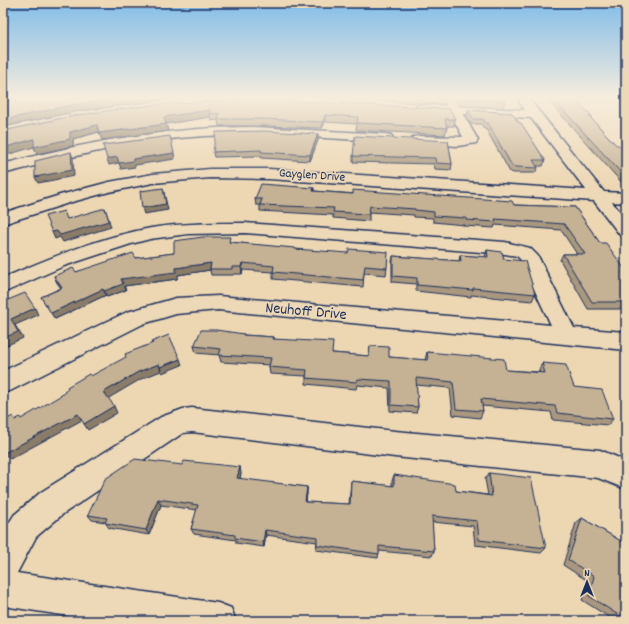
<svg xmlns="http://www.w3.org/2000/svg" width="629" height="624" font-family="Dekko,sans-serif">
<style>
.lines{fill:none;stroke-linecap:round;stroke-linejoin:round}
.minor-casing{stroke:#1b2f5e;stroke-width:3}
.minor{fill:#edd8b7;fill-rule:evenodd}
.wall{fill:#a9987f;stroke:#1b2f5e}
.shaded-wall{fill:#8a7c68;stroke:#1b2f5e}
.building{fill:#c5b194;stroke:#1b2f5e}
.labels{text-anchor:middle;dominant-baseline:central;stroke-width:3.5;stroke-linejoin:round;paint-order:stroke}
.far-street-label{font-size:13px;fill:#1b2f5e;stroke:#edd8b7}
.street-label{font-size:16px;fill:#1b2f5e;stroke:#edd8b7}
</style>
<rect width="100%" height="100%" fill="#edd7b3"/>
<filter id="ink" filterUnits="userSpaceOnUse"><feTurbulence type="fractalNoise" baseFrequency=".025" numOctaves="2"/><feDisplacementMap in="SourceGraphic" scale="8" xChannelSelector="R" yChannelSelector="G"/><feConvolveMatrix kernelMatrix="1 2 1 2 8 2 1 2 1" color-interpolation-filters="sRGB"/></filter>
<g filter="url(#ink)">
<g class="lines">
<defs>
<path id="minor" d="M444 98H454L459 106 525 110 519 102 521 99H529L604 192 626 193V203L612 202 626 219V236L620 235 594 201 269 179 210 178 153 183 109 192 72 202 3 224V213L60 195 109 182 153 174 210 169H269L586 190 531 118 463 114 478 140 476 143 458 146 413 143 411 140 413 137 418 136 463 137 450 113 421 112 417 111 415 108 417 105 446 106Z
M253 127 386 134 391 135 393 138 391 141 386 142C326 138 265 133 205 136 136 140 70 157 3 174V164C85 142 167 127 253 127Z
M245 223 505 242 530 248 538 256 574 328 626 332V350L218 310 176 314 143 324 12 390 3 393V371L127 312 176 298 218 296 551 325 520 259 517 256 505 254 245 233 188 234 150 239 131 244 64 266 3 293V278C50 258 100 237 151 228 182 223 213 223 245 223Z
M192 408 395 431 600 450 626 461V489L598 478 395 457 192 432 183 433 63 514 36 537 17 573 218 603 231 608 236 621H102L3 606V533L14 515 41 492 161 417 183 409Z"/>
</defs>
<!-- minor casing -->
<use href="#minor" class="minor-casing"/>
<!-- minor -->
<use href="#minor" class="minor"/>
</g>
<!-- wall -->
<path class="wall" d="M15 98H195L163 100 74 112 3 127V100Z
M317 98H446L445 104Z
M455 98H503L505 101 503 108 460 106Z
M547 98H574L592 116 591 118 616 145 626 153V184H623L547 99Z
M120 109 455 119 454 126H446L447 128 445 135 356 130 357 124 325 122 322 128 265 126H219L218 120 211 121 210 117 166 124 168 131 102 140 99 132 73 139V146L37 154 34 147Z
M468 110 512 113 545 160 543 166H537L538 168 535 173H514L510 172 486 129H484L481 124H471L467 116Z
M318 134V140L310 161 261 158V156L214 157 213 152Z
M448 141 452 164 451 170 435 169 434 164 353 162V156Z
M314 188V191L514 205 575 207 600 243 626 271V309H588L560 260 563 254H577L561 230 495 225 494 228 464 226V225L433 222V218L414 217V215L369 212V221L333 218V215L260 211V205H256L255 199Z
M231 242 295 249 387 268 386 275 364 273 363 287 273 279V272L243 270 242 274H234L233 275H211L210 270 178 275 177 279 124 286 126 290 107 297 106 295 55 319 41 297 61 288 57 283 54 276 76 272 136 258 174 253Z
M487 250 504 259 535 294 532 301 471 295V297L416 291V284L392 282V262L393 256 459 261 460 255 485 257Z
M244 334V335L274 337V339L333 353 369 356 370 346 389 357 425 360 427 352 506 370 539 372V370L542 363 574 387 613 419 608 425 553 420 551 412 482 406 483 411 480 418 453 415 450 388 416 385 418 407 416 413 390 411 389 388 357 385 356 389 306 384V376L270 374 269 367 270 365 221 362 219 355 196 353 194 346Z
M241 473 240 479 307 487V493L306 502 349 504 351 481 392 486V481L394 475 456 491 488 495 485 479 489 473 546 548 541 553 475 545 473 526 432 522 434 551 432 556 379 551 378 558 316 550 317 542 266 535 264 547 236 543V540L194 534 191 529 197 510 161 505 149 535 109 528 105 522 92 520 88 515Z
M582 518 626 544V621H615L582 600 588 581 563 565 576 523Z"/>
<!-- shaded-wall -->
<path class="shaded-wall" d="M124 98H162L163 100 74 112 3 127V120L71 105Z
M210 110V117L166 124 164 117Z
M325 115V122L322 128 323 122Z
M166 124 168 131 102 140 99 133Z
M97 125 99 132 73 139V146L37 154 34 147 3 156V148L34 139 70 132Z
M318 134V140L310 161V155Z
M71 152 73 158 74 176 38 183 35 177Z
M174 153 175 159 135 165V167L121 169 119 163 133 159Z
M117 157 119 163 109 165 107 159Z
M163 188 168 210 144 214 142 208Z
M105 208 111 227 63 242 60 237 55 239 52 232Z
M211 263 210 269V270L178 275 177 279 124 286 126 290 107 297 104 291 121 279 176 268Z
M242 263 243 270 242 274 241 267Z
M103 289 106 295 55 319 51 313Z
M35 308 38 315 15 325 23 338 3 347V338L11 319Z
M180 359 182 365 162 373 160 367Z
M159 364 161 371 141 379 107 399 104 392 138 372Z
M114 406 117 413 88 430 84 424Z
M78 414 82 420 10 459 4 453Z
M240 467 241 473 239 484 237 478Z
M307 487V493L305 507V502Z
M158 499 161 505 149 535 146 530Z
M265 530 266 535 264 547 263 542Z"/>
<!-- building -->
<path class="building" d="M15 98H124L71 105 3 120V100Z
M461 98H503L505 101 461 99Z
M552 98H574L592 116H589L616 145H619L626 153V178Z
M255 99 450 109 455 119H445L447 128 357 123 358 117 325 115 323 122 265 119H218L219 113 210 114V110L164 117 166 124 99 133 97 125 70 132V139L34 147V139L3 148V131L72 116 120 109 162 104Z
M468 110 512 113 519 123H521L545 160H533L538 168 516 167 512 166 488 123H485L483 119H473Z
M265 131 318 134 310 155 261 152V150L213 152 216 132Z
M170 136 174 153 133 159V161L119 163 117 157 107 159 103 145Z
M355 136 448 141 452 164 436 163 435 158 353 156Z
M71 152 72 170 35 177V161Z
M261 184 314 188 313 191 353 194V190L512 201 514 205 575 207 600 243H606L626 271V302H592L563 254H585L564 224 495 219 496 222 466 220V218L434 216V212L415 210V209L370 206 369 214 333 212 334 208 260 205 262 199H255Z
M163 188 166 204 142 208 140 191Z
M105 208 109 221 60 235 57 231 52 232 45 216 64 211 67 219Z
M203 237H230L229 242 295 248V249L348 253 349 249 388 252 387 268 365 266 363 280 273 272 274 266 242 263 241 267H232V269H210L211 263 176 268V272L121 279 123 284 104 291 103 289 51 313 41 297 62 288 54 276 73 268 76 272 133 253 136 258 174 253V241Z
M487 250 502 252 504 259 525 261 535 294 473 288V290L417 285V278L393 276V256L461 261 460 255 488 257Z
M25 293 35 308 11 319 18 332 3 338V302Z
M201 330H216L244 334 243 335 274 337 273 339 333 342 332 353 369 356 370 346 389 347V357L428 360 427 352 504 359 506 370 545 373 542 363 566 365 574 387 602 390 613 419 557 413 555 406 481 399 483 411 456 409 453 382 416 378 418 407 391 405V381L357 379V382L306 378 307 370 269 367 271 358 219 355 221 349 194 346Z
M169 335 180 359 160 367 159 364 138 372 104 392 114 406 84 424 78 414 4 453 3 450V421L13 416 15 420 20 417 21 419 65 393 64 392 68 389 67 387 89 374 91 376 126 357 125 354 153 343 151 342Z
M135 459 182 465 184 461 240 467 237 478 307 487 305 502 350 504 351 481 394 486V475L455 484 456 491 492 496 489 473 531 478 546 548 479 540 477 521 432 516 434 551 379 546V554L317 545V537L265 530 263 542 235 538V535L191 529 198 505 158 499 146 530 105 523 107 518 88 515 105 479Z
M582 518 626 544V620L589 596 594 576 568 560Z"/>
</g>
<!-- sky -->
<linearGradient id="sky" x2="0" y2="1"><stop stop-color="#82bde9"/><stop offset="0.53" stop-color="#f7eddd"/><stop offset="1" stop-color="#f7eddd" stop-opacity="0"/></linearGradient>
<rect width="629" height="185" fill="url(#sky)"/>
<g class="labels">
<!-- far-street labels -->
<g class="far-street-label">
<text transform="translate(312 176) rotate(4)">Gayglen Drive</text>
</g>
<!-- street labels -->
<g class="street-label">
<text transform="translate(306 312) rotate(5)">Neuhoff Drive</text>
</g>
</g>
<!-- margin -->
<rect width="629" height="624" fill="none" stroke="#edd8b7" stroke-width="16"/>
<rect x="8" y="8" width="613" height="608" fill="none" stroke="#1b2f5e" stroke-width="1.5" filter="url(#ink)"/>
<!-- north arrow -->
<g transform="translate(587 582)" stroke="#edd8b7" stroke-width="3" paint-order="stroke">
<path d="M0-3L7 15L0 10L-7 15Z" fill="#1b2f5e"/>
<text y="-6" font-size="11" font-weight="bold" text-anchor="middle" fill="#1b2f5e">N</text>
</g>
</svg>
